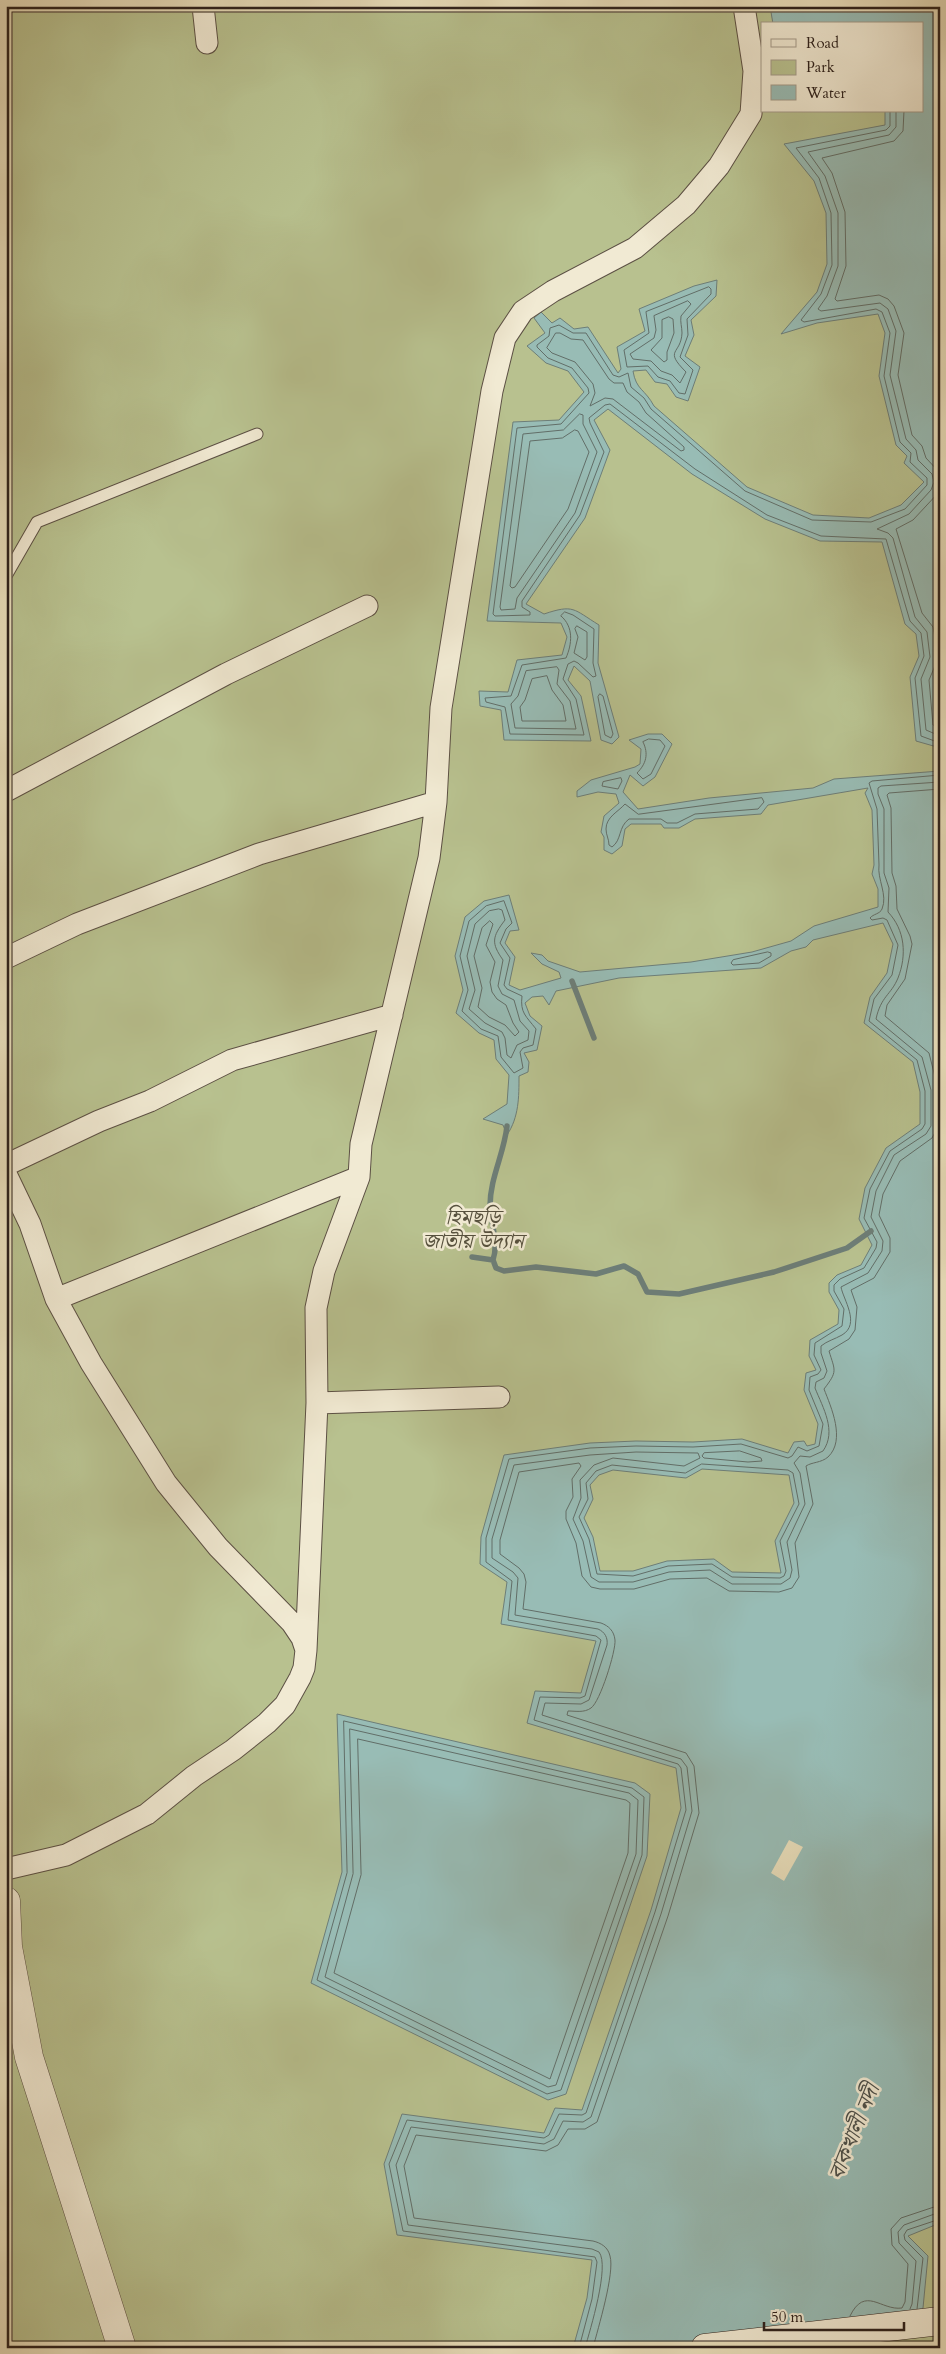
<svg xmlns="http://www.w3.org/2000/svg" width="946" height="2354" font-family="Cardo,'Noto Serif Bengali',serif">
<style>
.green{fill:#b8c18f;stroke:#727156;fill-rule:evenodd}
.water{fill:#98bcb5;stroke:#6d7e78;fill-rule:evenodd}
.pier{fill:#e9dfbc}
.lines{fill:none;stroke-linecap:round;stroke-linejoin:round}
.shore{stroke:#626e68;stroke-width:1}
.stream{stroke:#6d7e78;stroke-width:5.5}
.service-casing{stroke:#5c5044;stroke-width:13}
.minor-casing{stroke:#5c5044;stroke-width:23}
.tertiary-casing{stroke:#5c5044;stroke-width:29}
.secondary-casing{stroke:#2d211c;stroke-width:29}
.service{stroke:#f1ead3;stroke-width:11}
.minor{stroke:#f1ead3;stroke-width:21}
.tertiary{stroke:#f1ead3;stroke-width:28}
.secondary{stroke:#f1ead3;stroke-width:28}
.labels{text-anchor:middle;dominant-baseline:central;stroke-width:5;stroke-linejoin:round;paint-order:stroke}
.park-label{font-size:21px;font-style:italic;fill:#57513e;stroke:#f1ead3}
.water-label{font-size:22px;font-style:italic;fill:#4d504a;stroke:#f1ead3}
</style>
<rect width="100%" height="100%" fill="#e9dfbc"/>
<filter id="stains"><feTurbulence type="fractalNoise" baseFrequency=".004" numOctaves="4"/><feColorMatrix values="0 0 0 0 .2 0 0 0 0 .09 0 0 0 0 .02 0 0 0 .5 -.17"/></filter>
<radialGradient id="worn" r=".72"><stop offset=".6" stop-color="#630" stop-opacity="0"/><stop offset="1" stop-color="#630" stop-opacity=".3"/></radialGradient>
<!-- green -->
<path class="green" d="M6 6H940V2348H6ZM762 24H922V111H762Z"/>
<!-- water -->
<path class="water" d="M770 6H940V766L937 747 916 741 910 677 919 656 916 634 905 624 882 542 820 541 765 519 692 474 608 409 594 420 610 450 585 518 526 604 544 614C574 604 573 609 599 625L598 663 619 737 612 744 601 740 590 681 574 666 568 680 581 696 591 741 504 740 501 710 480 706 479 691 508 692 517 660 562 655 567 637 561 623 487 621 513 422 559 420 584 392 568 371 546 363 527 346 545 333 534 318 541 312 552 323 560 318 574 329 588 327 618 373 621 369 617 347 645 331 639 309 694 286 717 280 716 296 691 320 694 335 685 356 700 367 688 401 676 397 667 384 655 382 646 370 633 371C636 390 645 389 654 406L747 487 813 515 869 518 901 505 924 482 904 463 907 456 896 445 879 376 885 333 878 314 817 323 781 334 817 292 827 264 826 213 814 181 784 144 885 125V111H922V24H773Z
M648 734H662L672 744 655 777 643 786 630 775 623 792 638 809 709 798 813 788 834 779 940 771V2223L908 2236 928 2256 923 2308 911 2332 870 2319 856 2348H573L587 2298 592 2260 397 2235 384 2164 402 2114 544 2133 555 2108 582 2110 651 1910 681 1808 676 1768 527 1723 535 1691 581 1693 596 1641 501 1624 507 1582 480 1564 481 1537 504 1455 590 1443 636 1441 693 1442 742 1439 788 1453 794 1442 804 1441 807 1446 815 1444 818 1424 804 1390 806 1373 816 1370 809 1356 810 1340 838 1324 839 1310 829 1292V1283L837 1275 861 1265 872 1245 859 1219 865 1188 886 1148 920 1124V1092L913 1062 864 1023 870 997 887 973 893 944 883 923 813 940 806 947 791 951 761 968 619 978 556 991 549 1005 543 996 532 997 525 1003 530 1016 542 1026 537 1050 524 1053 529 1062 528 1072 519 1076C519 1097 519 1117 507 1135L503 1125 483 1119 507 1104 509 1075 496 1059 494 1040 479 1033 456 1013 463 990 455 956 465 917 484 901 509 895 519 930 510 931 505 943 515 957 509 985 520 990 561 978 559 972 542 964 531 953 542 955 548 961 580 972 691 962 752 952 791 941 814 926 878 907V889L872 874 874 865 872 810 865 793 868 788 768 805 761 814 695 819 679 828H664L661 824H631L625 829 622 846 612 854 604 850V837L601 832 604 816 619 803 616 794 598 792 577 797V791L591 780 635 767 640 764 641 749 629 740ZM702 1469 789 1475 794 1503 775 1541 781 1573 732 1572 714 1559 667 1561 633 1571H600L593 1537 584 1518 593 1499 590 1485 599 1475 613 1470 686 1478Z
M337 1714 635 1783 650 1794 647 1856 566 2094 548 2100 311 1983 342 1872Z"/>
<!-- pier -->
<path class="pier" d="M789 1840 803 1847 784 1881 771 1873Z"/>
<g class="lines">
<!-- shore -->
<path class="shore" d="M890 111V126L886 130 796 148 819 178 831 213 832 265 821 294 801 320 804 322 876 309 882 312 890 333 884 376 900 442 911 453 910 462 927 478V485L905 509 871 522 812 520 745 491 651 409 644 398 631 387 628 373 619 377 613 375 586 333H573L559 325 550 328 549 336 537 345V347L548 358 572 368 588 388 589 393 561 424 517 428 493 614 495 616 530 615V612L522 607V601L580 515 604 452 590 423 589 418 605 405 610 404 695 469 767 515 821 536 886 539 910 621 921 633 924 656 915 678 921 736 940 743
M896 111V127L889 135 808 152 825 176 838 213V266L827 296 818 309 821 311 880 303 888 309 896 331 890 375 906 439 916 450 918 460 932 474 934 482 931 490 909 514 877 529 888 533 893 538 915 617 927 632 930 657 921 679 926 730 940 736
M904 111 903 131 894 141 822 158 832 173 845 212 846 266 835 299 837 301 879 295 888 299 894 306 904 333 898 375 912 435 922 446 926 458 940 473
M709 287 711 289V294L687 319 688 335 680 357 693 370 685 394 679 393 670 381 658 377 648 366 627 367 624 350 649 333 646 312Z
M688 301 691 304 681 316C680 322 682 327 682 333 681 355 663 349 686 372L680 383 672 375 661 371 651 361 633 359 630 354 654 338 656 330 654 316Z
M669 317 673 319 674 333 667 352V360L664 362 651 350 662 338V320Z
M556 333H560L571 339 583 340 609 379 614 383H623L627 392 639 402 646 413 684 447V450L681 451 613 399 605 398 590 406 595 393 593 384 575 362 552 353 547 348Z
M580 414 583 415V424L597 452 575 513 517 598 515 609 501 610 500 607 523 434 563 430Z
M575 430 578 431 589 452 568 509 515 587 512 588 510 586 530 441 562 438Z
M940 491 913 520 896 529 922 613 933 627 938 654 937 661 929 680 933 725 940 728
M565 612 573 615 594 629 593 663 596 676 593 677 578 663 574 661 568 664 563 679 576 699 584 735 510 734 505 707 486 702 485 698 511 696 522 665 566 658C572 644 574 627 561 616Z
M577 626 587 632V657L585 660 574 653 578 637 575 629Z
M557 667 559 670 557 684 570 701 576 729 515 728 511 704 518 696 526 671Z
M547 676 552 690 563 705 566 721H522L520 707 525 700 532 679Z
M600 694 603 696 613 734 611 738 605 735 598 697Z
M649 739 660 740 665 746 651 774 643 779 637 773C646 764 649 754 643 742Z
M621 778 622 781 618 789 602 786 603 782Z
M762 798 764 802 758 809 695 814 677 823H667L661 819H629C618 827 622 840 612 847L609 845C609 839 606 835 606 829 606 817 618 812 625 804L638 814Z
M504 901 512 923 506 929 500 943 510 958 504 985 507 989 522 996C520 1013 526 1016 536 1029L533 1045 523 1048 520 1052 523 1068 514 1073 501 1057 498 1036 481 1029 462 1011 468 990 460 956 469 921 486 906Z
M499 909 502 910 505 920C492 937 491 943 503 960L498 986 502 994 514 1000 520 1021 529 1031 528 1040 517 1045 511 1058 507 1055 505 1038 502 1032 485 1023 469 1009 475 990 467 956 475 924 489 911Z
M490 921 493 924 486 945 495 962 490 982 492 992 497 999 506 1005 513 1023 519 1032 515 1036 505 1025 489 1017 478 1007 482 988 474 956 482 928Z
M768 952 771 953V956L759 963 733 965 731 963 733 960Z
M740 1451 761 1458 762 1461 748 1462 704 1458 702 1456 704 1453Z
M702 1464 788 1470 793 1473 799 1504 780 1541 786 1571 784 1576 780 1578 732 1577 712 1564 668 1566 633 1576 597 1574 589 1539 579 1517 588 1499 586 1483 596 1471 612 1465 685 1473Z
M344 1721 632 1788 644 1797 642 1855 561 2090 547 2094 317 1980 347 1873Z
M350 1729 629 1793 638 1800 636 1854 556 2085 548 2087 325 1977 353 1874Z
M358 1739 626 1800 630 1803 628 1853 550 2079 334 1973 361 1875Z
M910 2309 912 2304 916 2261 899 2243 898 2232 904 2225 940 2212
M917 2309 923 2258 905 2240 904 2235 907 2230 940 2219
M850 2316C865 2285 881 2311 902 2308L905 2302 908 2264 892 2245 891 2229 901 2218 940 2205
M579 2348 592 2299 597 2262 595 2257 403 2231 389 2164 407 2120 544 2138 549 2135 559 2114 582 2115 586 2113 655 1912 686 1810 681 1768 678 1764 534 1720 540 1697 580 1698 585 1696 601 1640 596 1636 508 1620 512 1581 486 1562V1538L509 1459 590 1448 636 1446 693 1447 741 1444 788 1458 792 1456 798 1447 807 1451 819 1446 823 1424 809 1390 810 1377 818 1374 821 1370 814 1355 815 1343 842 1326 844 1309 834 1291V1285L840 1279 864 1268 876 1248 877 1242 864 1218 870 1189 890 1151 922 1129 925 1124V1091L917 1060 869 1021 874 999 892 975 898 945 887 920 883 918 872 920 870 918C873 914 880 914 882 909 888 895 877 879 879 865L877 809 869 783 872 781 940 775
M585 2348C590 2330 610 2266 599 2252L592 2249 408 2225 396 2165 411 2127 544 2144 554 2139 563 2121 583 2122 591 2117 661 1914 692 1811 687 1767 681 1759 542 1715 545 1703 581 1704 589 1700 607 1645C608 1638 605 1632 598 1629L515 1615 518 1578 513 1572 492 1558V1539L514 1465 590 1455 636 1452 698 1453 700 1458 684 1466 613 1458 594 1465 580 1480 581 1498 573 1519 583 1541 591 1577 599 1582H633L669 1572 710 1570 732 1584H781L790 1578 792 1570 787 1542 805 1504 800 1473 794 1463 800 1456 810 1457 823 1451C837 1431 823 1408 815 1388L816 1382 824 1378 827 1371 821 1353V1346C827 1341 835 1339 842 1335 861 1324 843 1299 841 1287L868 1273 882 1251 883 1241 871 1217 876 1191 894 1155 926 1134 931 1126V1090L922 1057 876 1019C881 996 891 995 898 978 907 955 905 930 888 912L889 888 884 873V809L878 794V788L881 786 940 782
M593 2348C598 2328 615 2273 610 2256 608 2247 601 2243 593 2241L414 2218 404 2166 416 2135 546 2151 558 2145 568 2129H585L597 2122 668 1916 699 1813 694 1766 686 1753 567 1715 568 1711C576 1711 584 1713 591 1708 600 1702 616 1651 615 1640 614 1631 609 1626 601 1623L523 1609 526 1582 524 1574 519 1568 500 1554V1540L519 1472 579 1463 581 1466 572 1479 573 1497 566 1511V1519L576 1543 582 1576 591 1587 600 1589H634L670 1579 707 1578 729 1591 779 1592 792 1588 799 1577 795 1543 813 1504 806 1466C812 1462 821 1463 828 1457 846 1440 831 1407 824 1389 838 1371 835 1371 829 1351L849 1339 855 1330 857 1307 851 1290 874 1278 890 1252V1238L879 1215 883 1194 900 1161 932 1138 938 1127V1089L929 1053 885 1016 887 1005 905 979 912 944 910 936 897 909 896 886 892 873 891 808 887 795 889 793 940 789"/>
<!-- stream -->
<path class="stream" d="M572 981 594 1038
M507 1126C504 1154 490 1178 490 1206 491 1225 499 1242 493 1260L496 1268 504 1271 536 1267 596 1274 624 1266 638 1274 647 1292 679 1294 774 1272 847 1248 871 1231
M472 1257 493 1260"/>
<defs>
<path id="service" d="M6 576 37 522 257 434"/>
<path id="minor" d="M203 6 207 43
M6 791 226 674 367 606
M6 958 77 924 259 854 436 802
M6 1165 99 1121 150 1101 232 1060 392 1015
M6 1174 30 1224 56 1299 91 1363 166 1483 218 1547 292 1623 302 1638 306 1650 304 1668 300 1678 285 1705 267 1723 233 1750 194 1776 147 1814 66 1855 6 1869
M56 1299 359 1177
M317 1403 499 1397
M306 1650 317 1403 316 1308 324 1271 359 1177 361 1144 429 858 436 802 441 708 492 391 505 338 523 311 553 291 635 248 686 205 719 166 751 114 754 71 744 6"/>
<path id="tertiary" d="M6 1901 8 1947 29 2057 122 2348"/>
<path id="secondary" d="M705 2348 940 2321"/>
</defs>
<!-- service casing -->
<use href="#service" class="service-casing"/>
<!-- minor casing -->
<use href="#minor" class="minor-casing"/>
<!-- tertiary casing -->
<use href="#tertiary" class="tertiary-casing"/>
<!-- secondary casing -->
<use href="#secondary" class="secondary-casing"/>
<!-- service -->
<use href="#service" class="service"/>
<!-- minor -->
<use href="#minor" class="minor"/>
<!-- tertiary -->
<use href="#tertiary" class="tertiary"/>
<!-- secondary -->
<use href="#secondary" class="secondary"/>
</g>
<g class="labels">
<!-- park labels -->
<g class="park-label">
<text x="473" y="1217">হিমছড়ি<tspan x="473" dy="24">জাতীয় উদ্যান</tspan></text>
</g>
<!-- water labels -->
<g class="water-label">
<text transform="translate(854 2132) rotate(-68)">বাকখালী নদী</text>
</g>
</g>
<!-- margin -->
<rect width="946" height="2354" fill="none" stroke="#e9dfbc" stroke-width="25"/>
<rect x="8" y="8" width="931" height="2339" fill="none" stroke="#2d211c" stroke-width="2.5"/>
<rect x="12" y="12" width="921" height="2329" fill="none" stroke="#2d211c"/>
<!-- legend -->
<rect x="761" y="22" width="162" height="90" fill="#f1ead3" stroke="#a39a8a"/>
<rect x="771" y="39" width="25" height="8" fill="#f1ead3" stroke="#a39a8a"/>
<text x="806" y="48" font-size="15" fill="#2d211c">Road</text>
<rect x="771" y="60" width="25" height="15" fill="#b8c18f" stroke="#a39a8a"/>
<text x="806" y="72" font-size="15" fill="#2d211c">Park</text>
<rect x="771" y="85" width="25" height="15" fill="#98bcb5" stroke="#a39a8a"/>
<text x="806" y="98" font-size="15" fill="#2d211c">Water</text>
<!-- scale -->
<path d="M764 2322v8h140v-8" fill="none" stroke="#2d211c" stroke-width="2.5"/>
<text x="771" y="2322" font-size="15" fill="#2d211c" stroke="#f1ead3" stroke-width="4" paint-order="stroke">50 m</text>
<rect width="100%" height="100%" filter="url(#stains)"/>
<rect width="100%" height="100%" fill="url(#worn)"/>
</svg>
